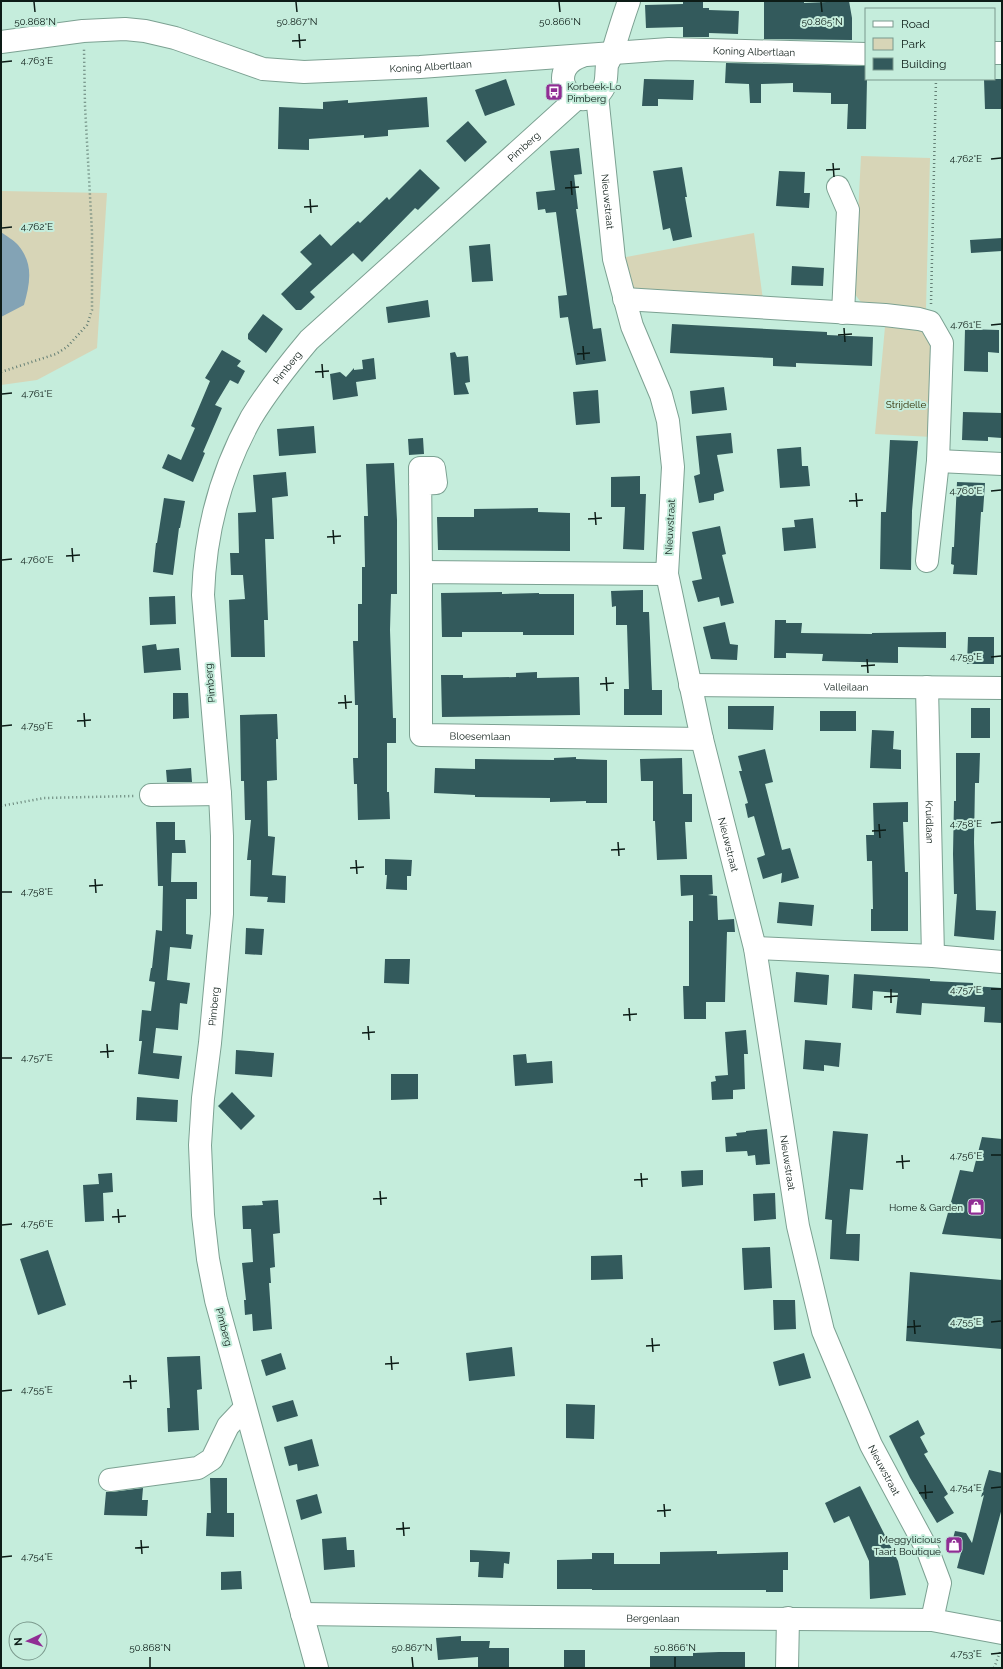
<svg xmlns="http://www.w3.org/2000/svg" width="1003" height="1669" font-family="Raleway,sans-serif">
<style>
.green{fill:#d7d5b7}
.water{fill:#83a3b5}
.building{fill:#335a5c}
.lines{fill:none;stroke-linecap:round;stroke-linejoin:round}
.minor-casing{stroke:#7ca192;stroke-width:24}
.path{stroke:#637e74;stroke-width:2.5;stroke-dasharray:1 3;stroke-linecap:butt}
.minor{stroke:#fff;stroke-width:22}
.ticks{fill:none;stroke:#0d1c17;stroke-width:1.5}
.labels{text-anchor:middle;dominant-baseline:central;stroke-width:4;stroke-linejoin:round;paint-order:stroke}
.street-label{font-size:10px;fill:#0d1c17;stroke:#c5eddc}
.poi-label{font-size:10px;fill:#0d1c17;stroke:#c5eddc;text-anchor:end}
.park-label{font-size:10px;fill:#312e03;stroke:#c5eddc}
.ticks-label{font-size:10px;text-anchor:middle;fill:#0d1c17;stroke:#c5eddc;stroke-width:4;stroke-linejoin:round;paint-order:stroke}
</style>
<rect width="100%" height="100%" fill="#c5eddc"/>
<!-- green -->
<path class="green" d="M861 156 930 158 926 309 865 304 860 301 854 293Z
M1 191 107 193 97 348 37 380 1 385Z
M754 233 763 300 633 291 621 258Z
M885 327 922 329 935 346 932 437 875 434Z"/>
<!-- water -->
<path class="water" d="M1 232C6 236 14 240 18 245 34 264 30 283 24 305L1 317Z"/>
<!-- building -->
<path class="building" d="M683 1H703V8H709V10L739 11 738 34 709 33V37H683V27L646 28 645 5 683 4Z
M764 1H804V3L849 1 852 18V40L764 39Z
M726 63 866 66V79H867L866 129H847L848 104H831V93L793 92V83L761 84V103H750L749 84 725 83Z
M506 79 515 105 485 116 475 90Z
M644 79 694 80 693 100 658 99V106H642Z
M984 79H1002V109H985Z
M427 97 429 127 388 130V136L364 138V135L309 139V150L278 149 279 107 323 109V102L348 100V103Z
M468 121 487 142 465 162 446 141Z
M579 148 582 174 574 175 578 209H576L593 329 601 328 606 361 576 365 568 317 560 318 558 296 567 295 556 212 546 213 545 209 538 210 536 192 555 190 550 151Z
M682 167 687 197H685L692 237 673 241 670 228 663 230 653 171Z
M420 169 440 188 418 210 415 208 362 262 353 253 310 292 315 297 301 310H296L281 294 312 264 300 252 320 234 331 246 358 221 360 223 387 197 389 200Z
M779 171 805 172 804 193H810L809 208 776 206Z
M1002 238V251L971 253 970 240Z
M490 244 493 281 472 282 469 246Z
M792 266 824 268 823 286 791 285Z
M428 300 430 317 388 323 386 307Z
M263 314 283 329 266 353 248 339V334Z
M672 324 827 332V335L873 337 872 366 796 363V367L773 366V358L670 353Z
M965 329 999 330V353L988 352V372L964 371Z
M222 350 241 361 237 366 245 371 238 384 230 380 215 405 222 408 203 452 205 453 193 482 162 468 168 454 181 460 195 428 191 426 210 381 205 378Z
M455 352 457 357 468 356 470 382 465 383 469 394 454 395 450 353Z
M374 358 376 379 356 382 358 396 333 400 330 374 340 372 346 377 354 368V370L363 369 362 360Z
M724 387 727 410 692 414 690 391Z
M598 390 600 423 576 425 573 392Z
M963 412 1002 413V438L988 437V441L962 440Z
M314 426 316 453 279 456 277 429Z
M731 433 733 453 717 455 724 491 714 494V500L699 503 694 476 700 474 696 436Z
M423 438 424 454 409 455 408 439Z
M890 440 918 441 912 511 911 570 880 569 881 512H886Z
M801 447 802 466H808L810 486 780 488 777 449Z
M394 463 397 520V594H391L390 630 393 718H396V743H387V792H389L390 819 358 820 357 784H354L353 758H358V705H355L353 641H358V604H362V567H365L364 516H368L366 464Z
M286 472 288 496 272 498 274 539H265L268 620H264L265 657H231L229 600 245 599 243 575H231L230 553H239L238 513 256 512 253 475Z
M640 476V494H646L644 550 623 549 625 507H611V477Z
M957 482 985 483 983 512H981L977 575 953 574 954 565 951 564 952 547H954Z
M164 498 185 501 180 528H179L173 575 153 572 156 543H157Z
M538 508V512L570 513V551L438 550 437 517H474V509Z
M813 518 816 548 784 551 782 528 795 527 794 520Z
M720 526 726 554 722 555 734 603 721 606 719 597 698 602 692 581 702 579 692 532Z
M643 590V612H649L652 690H662V715H624V689H629L627 625H616V606L612 607 611 591Z
M502 592V594L539 593V594H574V635H523V632H462V637H442L441 593Z
M175 596 176 624 150 625 149 597Z
M775 620H786V623H802L801 633 872 634V633L946 632V648L898 647V663L822 661 823 654 786 653V658H774Z
M725 622 730 644 738 645 737 660 711 659 703 627Z
M968 637H994V664H967Z
M156 644 157 650 179 648 181 670 144 673 142 646Z
M537 672V678L579 677 580 715 442 717 441 675H463V678L516 677V673Z
M173 693H188L189 718 173 719Z
M728 706H774L773 730 728 729Z
M971 708H990V738H971Z
M820 711H856V731H820Z
M277 714 278 739H276L277 780 267 781 268 836 275 837 272 875 286 876 285 903 267 902 268 897 250 896 251 860H247L251 820H245L244 781H241L240 715Z
M872 730 894 731 893 749 901 750V769L870 768Z
M765 749 773 782 765 784 782 850 790 848 799 878 781 883 782 873 763 879 757 858 765 855 754 816 748 818 745 804 748 803 739 771H742L738 756Z
M956 753H980L979 783H975L974 842 976 910 996 911 994 940 954 936 957 894H954L953 854 954 801H956Z
M576 757V759L607 760V803H586V801L550 802V798L475 797V795L434 793 435 768 475 769V759L554 760V758Z
M682 758 683 794H692V822H685L687 859 657 860 655 821H653V781H641L640 759Z
M191 768 192 782H167L166 770Z
M908 802V822H903L905 872H908V931H871V909H873L872 861H867L866 835H874L873 803Z
M156 822H175V840H185L186 853H172L171 882H197V899H186V934L193 935 191 949 170 947 167 980 190 983 187 1004 180 1003 178 1030 156 1028 153 1053 182 1056 179 1079 138 1074 142 1041H139L142 1010 151 1011 155 982 149 981 151 968H152L156 930 162 931 163 886H158Z
M385 859 412 860 411 876H407V890L386 889 387 875H385Z
M680 875H712L713 894 708 895 717 896 718 920 734 919 735 932H727L725 1002H706V1019H684L683 986H689V921H693V895L681 896Z
M779 902 814 905 812 926 777 923Z
M246 928 264 929 262 955 245 954Z
M385 959H410L409 984 384 983Z
M796 972 829 975 827 1005 794 1002Z
M854 974 930 979V981L973 983V986L1002 988V1023L984 1022 985 1007 922 1003 921 1015 896 1013 898 993 873 991 872 1010 852 1008Z
M746 1030 748 1054H744L745 1089 733 1090V1099L712 1100 711 1082 716 1081 715 1076 728 1075 725 1032Z
M805 1040 841 1043 839 1067 824 1065V1071L803 1069Z
M236 1050 274 1053 272 1077 235 1074Z
M526 1054 527 1063 552 1061 553 1083 515 1086 513 1055Z
M391 1074H418V1099L391 1100Z
M232 1092 255 1116 241 1130 218 1106Z
M137 1097 178 1100 177 1122 136 1120Z
M767 1129 770 1164 756 1165 755 1155 748 1156 747 1151 726 1152 725 1137 737 1136 736 1133 746 1132V1131Z
M833 1131 868 1134 863 1190 850 1189 846 1234H860L859 1261 830 1259 832 1220 825 1219Z
M982 1137 1002 1139V1239L942 1234 960 1170 973 1172Z
M703 1170V1185L682 1187 681 1171Z
M112 1173 113 1192 103 1193 104 1221 85 1222 83 1185 99 1184 98 1174Z
M775 1193 776 1219 754 1221 753 1194Z
M278 1200 280 1233 273 1234 275 1267 270 1268 271 1283H269L272 1329 253 1331 252 1314 245 1315 244 1300H246L242 1263 253 1262 251 1229H243L242 1206 263 1205 262 1201Z
M770 1247 772 1288 744 1290 742 1248Z
M48 1250 66 1305 38 1315 20 1259Z
M622 1255 623 1279 591 1280V1256Z
M910 1272 1002 1280V1349L906 1341Z
M773 1300H795L796 1329 774 1330Z
M512 1347 515 1376 469 1381 466 1353Z
M281 1353 286 1369 266 1376 261 1360Z
M804 1353 811 1378 779 1386 773 1362Z
M200 1356 202 1389 197 1390 199 1430 168 1432 167 1408H170L167 1357Z
M293 1400 298 1416 277 1422 272 1406Z
M566 1404 595 1405 594 1439 566 1438Z
M918 1420 925 1434 920 1437 928 1452 924 1454 948 1494 944 1497 954 1513 937 1523 910 1478 889 1436Z
M312 1439 319 1466 298 1471 297 1464 289 1466 284 1447Z
M989 1470 1002 1473V1508L984 1575 957 1568 962 1549 951 1546 955 1531 966 1533 972 1543 984 1495 981 1497Z
M210 1478H227V1513H234V1537L206 1536 207 1513H211Z
M860 1486 898 1561 906 1595 870 1599 869 1561 849 1516 834 1523 825 1503Z
M143 1488 142 1500H148L147 1516 104 1515 106 1492H112Z
M317 1494 322 1513 301 1520 296 1500Z
M346 1537 347 1550H354L355 1567 324 1570 322 1539Z
M470 1550 510 1552 509 1564 504 1563 503 1578 478 1577 479 1562H470Z
M717 1551V1554L788 1552V1570H783V1592H766V1590H592V1589H557V1560L592 1559V1553H614V1564H660V1552Z
M241 1571 242 1589 221 1590V1572Z
M461 1636V1641H490L489 1648H509V1668H478V1657L438 1660 436 1638Z
M564 1650H585V1668H564Z
M719 1652H745V1668H650V1656H693V1653Z"/>
<g class="lines">
<defs>
<g id="minor">
<path id="s1" d="M1 42 83 31 125 29 145 31 175 38 263 69 304 72 420 67 669 49 866 54"/>
<path d="M994 53H1002"/>
<path d="M582 56C549 67 564 106 590 98 596 97 601 93 604 87 607 81 606 72 607 65 609 60 612 56 613 51 618 34 623 18 629 1"/>
<path id="s2" d="M597 95 614 259 632 326 661 395 668 421 673 467 667 574 702 739 755 948 798 1226 823 1331 871 1445 928 1551 940 1583 932 1620"/>
<path d="M838 187 848 210 843 313"/>
<path d="M624 299 885 315 919 319 930 322 942 343 938 461 927 561"/>
<path d="M938 461 1002 464"/>
<path d="M420 484 436 483 434 468H420L421 572"/>
<path id="s3" d="M667 574 421 572V735L702 739"/>
<path id="s4" d="M690 685 1002 688"/>
<path id="s5" d="M927 687 933 956"/>
<path d="M151 795 220 794"/>
<path d="M755 948 933 956 1002 962"/>
<path d="M110 1480 198 1468 212 1459 228 1426 245 1408"/>
<path id="s6" d="M302 1614 537 1617 932 1620 1002 1633"/>
<path id="s7" d="M317 1668 216 1300 208 1259 203 1215 200 1145 203 1098 210 1043 222 914V836L220 794 203 595C205 533 221 472 251 418 268 390 288 365 309 340L577 98"/>
<path d="M787 1668 788 1618"/>
</g>
</defs>
<!-- minor casing -->
<use href="#minor" class="minor-casing"/>
<!-- path -->
<path class="path" d="M931 304 936 79
M1 372 56 354 67 347 87 325 92 310V232L85 106 84 49
M1 806 44 798 134 796
M994 1668 1000 1652"/>
<!-- minor -->
<use href="#minor" class="minor"/>
</g>
<!-- ticks -->
<path class="ticks" d="M34 2 35 12M296 2 297 12M559 2 560 12M821 2 822 12M299 34 300 48M292 41 306 40M2 62 12 61M991 159 1001 158M833 163 834 177M826 170 840 169M571 181 572 195M565 188 579 187M310 199 311 213M304 207 318 206M2 228 12 227M991 325 1001 324M844 328 845 342M838 335 852 334M583 346 584 360M577 354 590 353M322 364 323 378M315 372 329 371M2 394 12 393M991 491 1001 490M856 493 857 507M849 501 863 500M595 512 596 525M588 519 602 518M333 530 334 544M327 537 341 536M72 548 73 562M66 556 80 555M2 560 12 559M991 657 1001 656M867 659 868 673M861 666 875 665M606 677 607 691M600 684 614 683M345 695 346 709M338 703 352 702M84 713 85 727M77 721 91 720M2 726 12 725M991 823 1001 822M879 824 880 838M872 831 886 830M618 842 619 856M611 850 625 849M356 860 357 874M350 868 364 867M95 879 96 893M89 886 103 885M2 892H12M891 989V1003M991 989H1001M884 997 898 996M629 1008 630 1021M623 1015 637 1014M368 1026 369 1040M362 1033 375 1032M107 1044 108 1058M100 1052 114 1051M2 1058H12M902 1155 903 1169M991 1155H1001M896 1162 910 1161M641 1173 642 1187M634 1180 648 1179M380 1191 381 1205M373 1199 387 1198M118 1209 119 1223M112 1217 126 1216M2 1225 12 1224M914 1320 915 1334M991 1322 1001 1321M907 1327 921 1326M652 1338 653 1352M646 1346 660 1345M391 1356 392 1370M385 1364 399 1363M130 1375 131 1389M123 1382 137 1381M2 1391 12 1390M925 1485 926 1499M991 1488 1001 1487M919 1493 933 1492M664 1504 665 1517M657 1511 671 1510M403 1522 404 1536M396 1529 410 1528M141 1540 142 1554M135 1548 149 1547M2 1557 12 1556M991 1654 1001 1653M150 1657V1667M412 1657 413 1667M675 1657V1667"/>
<!-- icons -->
<defs>
<symbol id="bus-square" viewBox="-11 -11 22 22"><rect x="-9" y="-9" width="18" height="18" rx="4" fill="#902d94" stroke="#c5eddc"/><path d="M-5-6H5V4H4V6H2V4H-2V6H-4V4H-5ZM-3.5-4V0h7V-4ZM-3.5 1.2v1.5H-2V1.2ZM2 1.2v1.5H3.5V1.2Z" fill="#fff"/></symbol>
<symbol id="shop-square" viewBox="-11 -11 22 22"><rect x="-9" y="-9" width="18" height="18" rx="4" fill="#902d94" stroke="#c5eddc"/><path d="M-5-2.5h2.3a2.7 3.5 0 0 1 5.4 0H5L5.5 6h-11ZM-1.5-2.5h3a1.5 2.3 0 0 0-3 0Z" fill="#fff"/></symbol>
</defs>
<g fill-rule="evenodd">
<use href="#bus-square" x="544" y="82" width="20" height="20"/>
<use href="#shop-square" x="966" y="1197" width="20" height="20"/>
<use href="#shop-square" x="944" y="1535" width="20" height="20"/>
</g>
<g class="labels">
<!-- street labels -->
<g class="street-label">
<text stroke="none"><textPath href="#s1" startOffset="761">Koning Albertlaan</textPath></text>
<text stroke="none"><textPath href="#s1" startOffset="437">Koning Albertlaan</textPath></text>
<text stroke="none"><textPath href="#s7" startOffset="1661">Pimberg</textPath></text>
<text stroke="none"><textPath href="#s2" startOffset="107">Nieuwstraat</textPath></text>
<text stroke="none"><textPath href="#s7" startOffset="1337">Pimberg</textPath></text>
<text transform="translate(670 527) rotate(-87)">Nieuwstraat</text>
<text transform="translate(210 683) rotate(-95)">Pimberg</text>
<text stroke="none"><textPath href="#s4" startOffset="156">Valleilaan</textPath></text>
<text stroke="none"><textPath href="#s3" startOffset="468">Bloesemlaan</textPath></text>
<text stroke="none"><textPath href="#s5" startOffset="135">Kruidlaan</textPath></text>
<text stroke="none"><textPath href="#s2" startOffset="767">Nieuwstraat</textPath></text>
<text stroke="none"><textPath href="#s7" startOffset="677">Pimberg</textPath></text>
<text stroke="none"><textPath href="#s2" startOffset="1091">Nieuwstraat</textPath></text>
<text transform="translate(224 1327) rotate(75)">Pimberg</text>
<text stroke="none"><textPath href="#s2" startOffset="1415">Nieuwstraat</textPath></text>
<text stroke="none"><textPath href="#s6" startOffset="351">Bergenlaan</textPath></text>
</g>
<!-- poi labels -->
<g class="poi-label">
<text x="567" y="86" text-anchor="start">Korbeek-Lo<tspan x="567" dy="12">Pimberg</tspan></text>
<text x="963" y="1207">Home &amp; Garden</text>
<text x="941" y="1539">Meggylicious<tspan x="941" dy="12">Taart Boutique</tspan></text>
</g>
<!-- park labels -->
<g class="park-label">
<text x="906" y="404">Strijdelle</text>
</g>
</g>
<g class="ticks-label">
<text x="35" y="25">50.868°N</text>
<text x="297" y="25">50.867°N</text>
<text x="560" y="25">50.866°N</text>
<text x="822" y="25">50.865°N</text>
<text x="37" y="64">4.763°E</text>
<text x="966" y="162">4.762°E</text>
<text x="37" y="230">4.762°E</text>
<text x="966" y="328">4.761°E</text>
<text x="37" y="397">4.761°E</text>
<text x="966" y="494">4.760°E</text>
<text x="37" y="563">4.760°E</text>
<text x="966" y="660">4.759°E</text>
<text x="37" y="729">4.759°E</text>
<text x="966" y="827">4.758°E</text>
<text x="37" y="895">4.758°E</text>
<text x="966" y="993">4.757°E</text>
<text x="37" y="1061">4.757°E</text>
<text x="966" y="1159">4.756°E</text>
<text x="37" y="1227">4.756°E</text>
<text x="966" y="1325">4.755°E</text>
<text x="37" y="1393">4.755°E</text>
<text x="966" y="1491">4.754°E</text>
<text x="37" y="1560">4.754°E</text>
<text x="150" y="1651">50.868°N</text>
<text x="412" y="1651">50.867°N</text>
<text x="675" y="1651">50.866°N</text>
<text x="966" y="1657">4.753°E</text>
</g>
<!-- border -->
<rect width="1003" height="1669" fill="none" stroke="#0d1c17" stroke-width="4"/>
<!-- legend -->
<rect x="865" y="8" width="130" height="72" fill="#c5eddc" stroke="#7b998d"/>
<rect x="873" y="21" width="20" height="6" fill="#ffffff" stroke="#7b998d"/>
<text x="901" y="28" font-size="12" fill="#0d1c17">Road</text>
<rect x="873" y="38" width="20" height="12" fill="#d7d5b7" stroke="#7b998d"/>
<text x="901" y="48" font-size="12" fill="#0d1c17">Park</text>
<rect x="873" y="58" width="20" height="12" fill="#335a5c" stroke="#7b998d"/>
<text x="901" y="68" font-size="12" fill="#0d1c17">Building</text>
<!-- north arrow -->
<g transform="translate(28 1641) rotate(266)"><circle r="19" fill="#c5eddc" stroke="#7b998d"/>
<path d="M0-3L7 15L0 10L-7 15Z" fill="#902d94"/>
<text y="-6" font-size="11" font-weight="bold" text-anchor="middle" fill="#0d1c17">N</text>
</g>
</svg>
